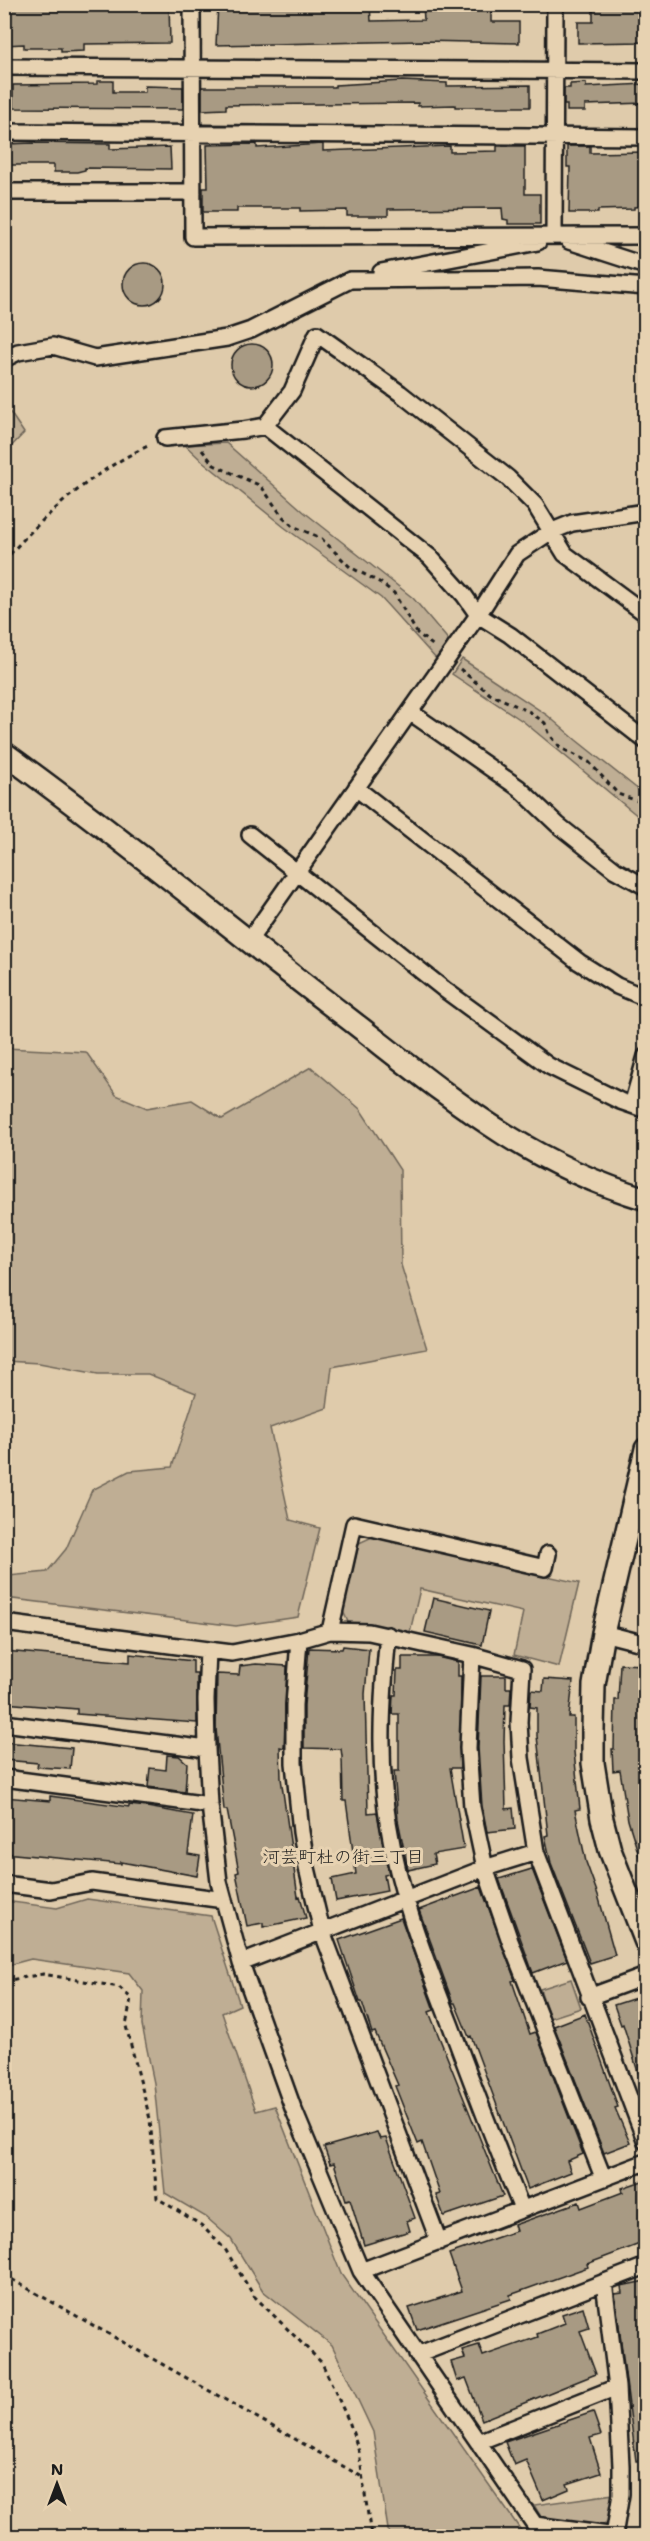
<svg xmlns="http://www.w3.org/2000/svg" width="650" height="2541" font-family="'Shantell Sans','Klee One',sans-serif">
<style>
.green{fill:#bfae94;stroke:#6e6558;stroke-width:1.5}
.building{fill:#a89a83;stroke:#1c1c1c;stroke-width:1.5}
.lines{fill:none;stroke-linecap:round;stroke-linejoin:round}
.street-casing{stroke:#1c1c1c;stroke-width:20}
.secondary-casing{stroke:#1c1c1c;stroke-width:26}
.path{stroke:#1c1c1c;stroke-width:3;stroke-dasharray:4.5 4.5;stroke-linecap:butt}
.street{stroke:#e7d2b1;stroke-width:15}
.secondary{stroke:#e7d2b1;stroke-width:21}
.labels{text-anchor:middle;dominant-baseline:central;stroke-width:6;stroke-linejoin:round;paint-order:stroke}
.neighbourhood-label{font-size:18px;fill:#1c1c1c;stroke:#e7d2b1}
</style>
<rect width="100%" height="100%" fill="#dfcbab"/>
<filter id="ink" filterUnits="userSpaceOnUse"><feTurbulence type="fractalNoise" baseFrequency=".0167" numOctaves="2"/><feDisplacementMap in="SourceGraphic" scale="12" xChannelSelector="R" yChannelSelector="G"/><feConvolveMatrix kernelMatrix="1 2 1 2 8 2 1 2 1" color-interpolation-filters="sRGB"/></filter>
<g filter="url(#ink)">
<!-- green -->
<path class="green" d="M5 405 24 433 5 453H4Z
M226 443 304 512 413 598 451 643 438 661 381 598 284 527 201 460 185 445Z
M462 659 547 715 576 740 645 795V822L524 722 452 674Z
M5 1048 86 1052 116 1095 147 1108 192 1100 222 1119 311 1067 360 1109 400 1170 401 1265 427 1349 332 1367 327 1408 270 1428 290 1520 320 1528 298 1617 236 1626 5 1598V1544L9 1554V1576L47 1572 66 1549 92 1490 129 1471 172 1467 196 1393 148 1374H98L39 1363 5 1361Z
M372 1537 579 1583 559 1667 514 1655 523 1612 420 1589 410 1632 348 1622 343 1611 359 1543Z
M87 1899 211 1916 240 2005 222 2013 256 2111 275 2106 341 2274 525 2536H389L373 2432 332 2345 263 2291 231 2239 206 2217 165 2193 154 2083 142 2025 143 1991 129 1973 31 1959 5 1966V1901L57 1908Z
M571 1979 581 2008 550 2018 540 1989Z
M614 2494 610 2519 600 2527 541 2517 534 2505Z"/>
<!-- building -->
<path class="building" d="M4 4H169L170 43 84 44V51L61 52V48H24V44L4 45Z
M218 4H370L371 21 424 20 423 4H491V22H519V43L422 41 216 45Z
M593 4H645V42L578 43V22H593Z
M97 81H113V92H145V86L183 87V109L13 108V85L97 84Z
M402 81 447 83V86L530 85V107H455V105L418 106V103L226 105V109L202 110V87H335V85Z
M586 83V87L645 84V103L585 105V111H567V105H564V88H570V84Z
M33 143 110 144V149L170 147 171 169 85 168V170L77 172H54V165H7L6 144Z
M257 144V148L323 144V151L450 146V152L497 151V146H525V194H540V224H508V220L503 219 502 208 388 209V216H347V210L300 211V208H237V212H203V188H208L207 145Z
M567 146H590V153L645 152V206L634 207V209L598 210V213H569L570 167H567Z
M123 284a21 21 0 1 1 42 0a21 21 0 1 1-42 0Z
M231 365a21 21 0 1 1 42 0a21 21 0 1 1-42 0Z
M433 1598 489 1611 482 1645 425 1632Z
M343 1646 369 1649 365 1694 368 1813 377 1812 389 1874 384 1875 387 1891 336 1901 332 1879 356 1874 346 1801H343L342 1756 341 1749 304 1748V1705L309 1648 342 1649Z
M4 1651 130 1662V1654L193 1661V1673H197V1723L77 1714V1709L4 1703Z
M402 1657H437L458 1662V1676H461L460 1768H450L464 1849 433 1854 435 1864 408 1870 398 1820 394 1771H399V1714H392L393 1695H396L397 1670H402Z
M256 1664 287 1666 284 1748 280 1747 281 1778 298 1897 300 1896 306 1918 263 1927V1923L247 1926 236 1873 239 1872 227 1810H224L216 1729 217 1674 239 1675 240 1666Z
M620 1664 645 1665 641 1747H645V1864L642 1865 628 1820 620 1770 613 1771 612 1749H614L615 1700H618Z
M481 1676H506V1688H511L510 1705H505L504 1741 506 1809 513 1808 515 1829 487 1832 482 1806 478 1748Z
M544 1679 573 1681 569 1717H574V1752L580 1809 575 1810 586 1862 598 1895 615 1955 590 1963 551 1863 545 1836 548 1835 537 1736V1708L530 1707 531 1690 543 1691Z
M4 1742 72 1748 70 1769 37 1767 38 1763 4 1760Z
M167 1755 179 1756 187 1763 185 1792 148 1787 150 1768 166 1770Z
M50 1796 129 1807V1805L147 1807 193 1815 188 1854 200 1856 197 1876 121 1862V1864L4 1853V1797L50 1801Z
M532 1869 567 1960 533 1973 499 1879Z
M481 1887 515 1980 512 1981 530 2034 536 2032 583 2154 567 2161 571 2172 528 2189 471 2036 469 2037 455 2003H453L419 1910Z
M401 1918 434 2010 429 2012 503 2196 444 2216 436 2195 440 2194 422 2142 418 2144 395 2086 398 2085 375 2032 372 2033 362 2002H360L339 1940Z
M645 1995V2084L642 2085 623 2024 621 2025 614 2005Z
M585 2014 618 2107 615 2108 630 2143 604 2153 554 2026Z
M377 2132 380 2139 386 2138 415 2218 407 2221 410 2231 364 2245 350 2199 346 2200 334 2163 330 2164 324 2147Z
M645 2180V2242L587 2264 588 2267 510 2295 511 2299 417 2330 409 2308 462 2291 449 2254 516 2231 514 2225 579 2202 581 2208 623 2192 622 2188Z
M645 2281V2461H636L615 2294 622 2293 621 2286Z
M583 2307 589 2328 580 2331 596 2374 482 2420 466 2378 457 2381 451 2362 465 2358 462 2350 479 2345 483 2356 538 2337 537 2334 565 2323 562 2314Z
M593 2412 601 2435 590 2438 601 2473 567 2484 569 2489 543 2500 526 2460 514 2465 505 2442Z"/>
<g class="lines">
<defs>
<path id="street" d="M192 4 193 237 646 236
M4 67 646 71
M4 132 646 137
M4 192H193
M554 236 555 4
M569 241 646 266
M381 272 538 242
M4 359 18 352 53 346 95 358 227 338 251 330 350 280 538 278 646 287
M265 426 430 557 464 595 478 615 510 635 646 741
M165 438 243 430 265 426 292 391 317 334 400 393 508 478 535 505 565 554 646 614
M410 712 519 788 558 825 615 870 646 887
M356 788 579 962 617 986 646 998
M250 835 445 990 549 1066 620 1101 646 1110
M248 942 478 615 517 554 550 532 572 523 646 512
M632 1105 646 1056
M4 1623 208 1650
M330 1631 354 1524 545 1568 548 1554
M603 1633 646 1644
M388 1635C382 1697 378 1760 388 1822 399 1893 425 1959 451 2026 474 2088 497 2149 522 2209
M299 1640 294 1705V1763L301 1832 307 1868 322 1931 439 2242
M472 1655 468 1748 472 1807 485 1868 510 1941 603 2177
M4 1723 207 1749
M4 1778 210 1805
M4 1884 51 1890 92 1882 224 1900
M241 1963 485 1868 536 1852
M589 1997 646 1976
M361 2271 646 2162
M604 2282 617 2387 621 2466V2494L614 2536
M417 2355 646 2266
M478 2442 617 2387
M616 2536 535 2525 361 2271 293 2108 241 1963 219 1882 210 1805 207 1749 206 1700 208 1650 232 1653 299 1640 330 1631 369 1632 472 1655 522 1669 519 1722 521 1758 536 1852 646 2142"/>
<path id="secondary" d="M4 753C121 837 231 929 345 1016 445 1093 522 1162 646 1199
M646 1449 603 1633 594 1685 593 1730V1763L602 1819 610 1850 646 1942"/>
</defs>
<!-- street casing -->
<use href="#street" class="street-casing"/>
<!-- secondary casing -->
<use href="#secondary" class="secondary-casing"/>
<!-- path -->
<path class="path" d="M202 450 214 465 261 486 282 516 293 526 321 538 350 567 381 583 394 593 417 633 435 647
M4 561C45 514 93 471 150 445
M460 669 490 694 530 712 545 723 550 735 561 748 589 762 618 794 646 804
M4 1981 43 1974 119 1987 131 1998 126 2026 150 2119 157 2198 201 2225 225 2249 254 2296 322 2363 350 2424 359 2452 371 2536
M4 2275 364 2478"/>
<!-- street -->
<use href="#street" class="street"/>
<!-- secondary -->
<use href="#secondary" class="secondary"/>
</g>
</g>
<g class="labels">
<!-- neighbourhood labels -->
<g class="neighbourhood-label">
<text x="343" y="1857">河芸町杜の街三丁目</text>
</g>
</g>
<!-- margin -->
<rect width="650" height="2541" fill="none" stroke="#e7d2b1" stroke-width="24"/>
<rect x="12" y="12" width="626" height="2517" fill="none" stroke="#1c1c1c" stroke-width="2" filter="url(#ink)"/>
<!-- north arrow -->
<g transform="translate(57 2484)" stroke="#e7d2b1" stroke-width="4.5" paint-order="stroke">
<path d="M0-4.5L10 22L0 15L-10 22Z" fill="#1c1c1c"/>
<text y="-9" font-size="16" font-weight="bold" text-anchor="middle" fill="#1c1c1c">N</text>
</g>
</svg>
